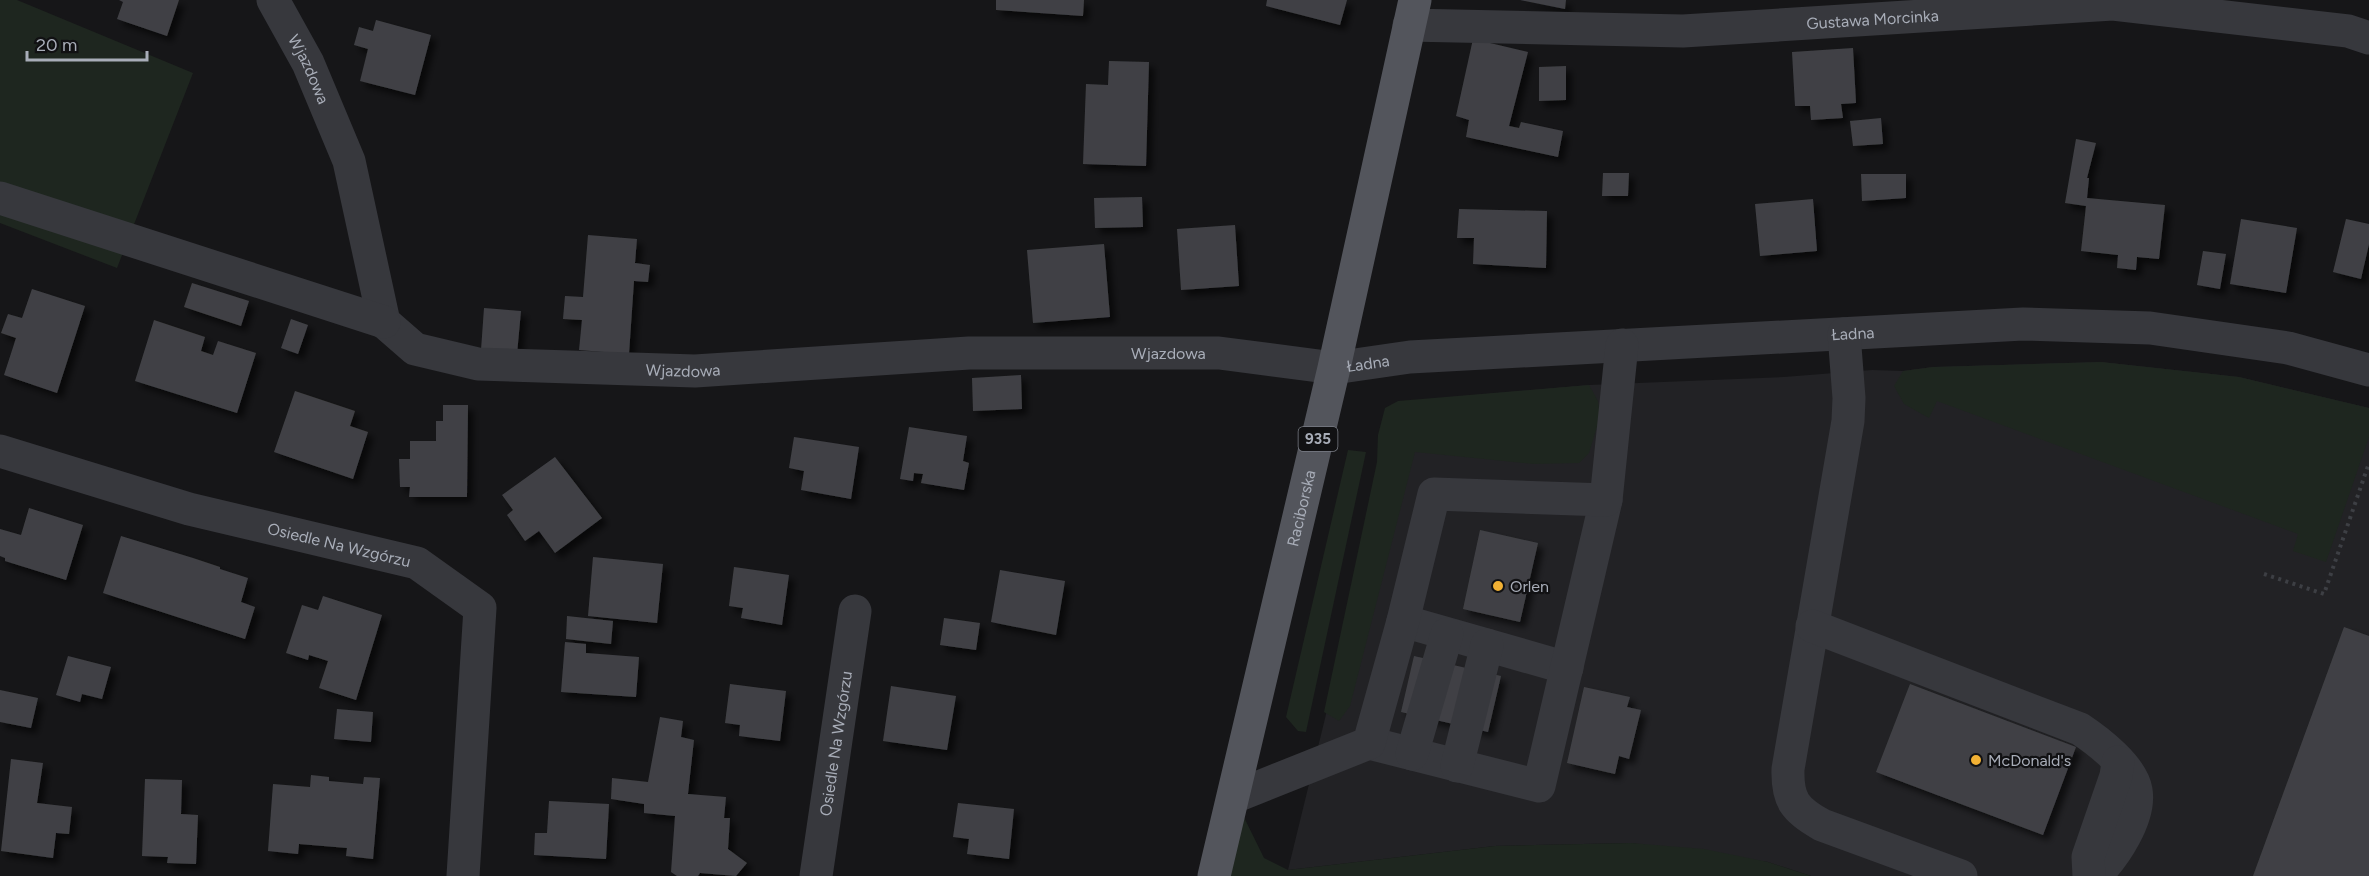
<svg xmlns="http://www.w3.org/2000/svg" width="2369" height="876" font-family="Figtree,sans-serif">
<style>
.built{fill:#222225}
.green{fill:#1e261f}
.building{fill:#404145;filter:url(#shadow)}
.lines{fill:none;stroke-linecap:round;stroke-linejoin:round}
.path{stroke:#3d3f44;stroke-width:4;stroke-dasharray:3 4.5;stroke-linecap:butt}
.minor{stroke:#37383d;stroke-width:33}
.major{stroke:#53555c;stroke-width:33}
.poi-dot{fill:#f2b134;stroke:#111113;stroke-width:2}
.labels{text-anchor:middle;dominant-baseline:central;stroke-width:4.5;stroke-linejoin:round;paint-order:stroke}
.shield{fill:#111113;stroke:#7b7e86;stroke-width:1.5}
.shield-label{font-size:15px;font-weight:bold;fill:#a8adb8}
.street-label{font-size:16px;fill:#a8adb8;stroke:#111113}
.poi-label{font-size:16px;fill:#a8adb8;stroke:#111113;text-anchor:start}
</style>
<defs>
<filter id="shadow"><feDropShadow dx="5.5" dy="5.5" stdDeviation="3" flood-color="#0009"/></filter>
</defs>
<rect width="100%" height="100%" fill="#161618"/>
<!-- built -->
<path class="built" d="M2101 362 2239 377 2369 408V876H1811L1768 862 1631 843 1495 846 1288 870 1394 436 1451 397 1589 385 1784 377 1872 370 1903 371 1933 367Z"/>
<!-- green -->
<path class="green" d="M0 0H17L193 73 117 268 0 223Z
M2101 362 2239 377 2369 408V437L2326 562 2293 551 2298 534 1937 401 1929 418 1904 404 1894 386 1903 371 1933 367Z
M1589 385 1598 401 1600 417 1589 453 1579 463 1533 464 1415 452 1350 706 1339 721 1324 712 1377 462 1378 435 1385 408 1398 401Z
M1348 450 1366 452 1306 732 1298 731 1286 717Z
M1234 797 1264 858 1288 870 1495 846 1631 843 1704 849 1768 862 1811 876H1214Z"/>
<!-- building -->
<path class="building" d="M119 0H179L167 36 117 19 123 2Z
M996 0H1084L1083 16 996 10Z
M1267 0H1347L1340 25 1266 6Z
M1520 0H1566L1565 9Z
M376 20 431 35 415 95 360 81 368 49 354 45 359 27 373 31Z
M1473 39 1528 52 1509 126 1519 128 1521 122 1563 131 1558 157 1466 137 1469 120 1456 116Z
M1853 48 1856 103 1841 104 1843 118 1811 120 1810 106H1795L1792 52Z
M1109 61 1149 62 1146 166 1083 164 1086 84 1108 85Z
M1566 66V100L1539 101V67Z
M1881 118 1883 144 1853 146 1850 121Z
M2076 139 2096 143 2087 178H2089L2087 198 2165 205 2159 259 2137 257 2136 270 2117 268 2118 255 2081 251 2086 206 2065 203Z
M1603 173H1629L1628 196H1602Z
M1861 174H1906V198L1862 201Z
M1142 197 1143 227 1095 228 1094 198Z
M1813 199 1817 251 1760 256 1755 204Z
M1459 209 1547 211 1546 268 1473 264 1474 238H1457Z
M2241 219 2297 228 2286 293 2230 284Z
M2346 219 2369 224V244L2361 279 2333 272Z
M1235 225 1239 286 1181 290 1177 229Z
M588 235 637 239 635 263 650 265 648 282 634 281 629 354 579 350 582 320 563 319 565 296 583 297Z
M1104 244 1110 317 1033 323 1027 250Z
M2203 251 2226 254 2220 289 2197 285Z
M192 283 249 301 241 326 184 307Z
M32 289 85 306 57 393 4 375 16 338 1 333 8 314 22 318Z
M484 308 521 311 517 354 481 350Z
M291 319 308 325 298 354 281 348Z
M154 320 205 337 201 351 213 355 218 341 256 353 237 413 135 381Z
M1021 375 1022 409 973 411 972 378Z
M295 391 355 411 350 426 368 432 353 479 274 452Z
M443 405H468L467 497H409L410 487H400L399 459H410V441H436V421H443Z
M909 427 967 436 963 461 969 463 964 490 921 483 923 474 914 473 913 481 900 479Z
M794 437 859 447 851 499 801 490 804 471 789 468Z
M555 457 602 518 555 553 539 531 525 541 507 515 513 510 502 495Z
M29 508 83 525 66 580 5 561V558L0 556V529L21 535Z
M1480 530 1538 543 1520 622 1463 609Z
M121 536 193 558 220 567V569L248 578 241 602 255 607 245 639 103 593Z
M593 557 663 564 657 623 588 616Z
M734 567 789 575 782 625 741 618 743 608 729 606Z
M1000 570 1065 581 1056 635 991 622Z
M323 596 382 615 356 700 319 688 328 661 309 655 308 660 286 653 302 605 318 610Z
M567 616 613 621 611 644 566 639Z
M944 618 980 623 976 650 940 645Z
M2344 627 2369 636V876H2253Z
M565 642 586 644V653L639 657 636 697 561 692Z
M68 656 111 667 102 699 82 694 80 702 56 695Z
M1414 656 1501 676 1488 732 1401 712Z
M730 684 786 691 780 741 739 736 740 725 725 723Z
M1910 684 2076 747 2043 835 1876 772Z
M891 686 956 696 947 750 883 741Z
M1584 687 1630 697 1627 707 1641 710 1629 759 1619 756 1615 774 1567 763Z
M0 690 38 698 31 728 0 722Z
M337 709 373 712 371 742 334 739Z
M660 717 683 721 681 737 694 740 688 794 726 797 724 818H730L728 849 747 863 736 876 700 873 698 876H677L671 872 675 816 644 813V804L611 799 612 778 648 782Z
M11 759 43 763 37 803 72 807 69 834 56 833 53 858 1 851Z
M311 775 329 777V781L363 784 364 777 380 778 373 859 346 856 347 848 299 844 298 854 268 851 273 784 310 787Z
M145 779 182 780 181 814 198 815 196 864 167 863 168 857 142 856Z
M549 801 609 804 606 859 534 855 535 833H547Z
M958 803 1014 809 1009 859 967 854 969 839 953 837Z"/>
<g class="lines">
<!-- path -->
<path class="path" d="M2264 574 2324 594 2369 463"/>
<!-- minor -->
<g class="minor">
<path id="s1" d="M273 0 308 63 349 161 384 322 415 349 478 364 695 371 969 353H1219L1334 368 1410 357 2023 324 2150 328 2288 348 2369 370"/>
<path id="s2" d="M1409 25 1683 31 2113 4 2348 31 2369 38"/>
<path d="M0 198 384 322"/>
<path d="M1844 334 1849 398 1848 421 1788 769C1787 800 1795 810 1822 825L1961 876"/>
<path id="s3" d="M0 451 189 509 417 563 480 608 463 876"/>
<path d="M1403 621 1567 668"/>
<path d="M1812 626 2080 729C2098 741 2132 767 2136 790 2141 818 2114 857 2095 876"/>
<path d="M1369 743 1539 786 1606 500"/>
<path d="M1412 754 1447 634"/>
<path d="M1457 766 1487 645"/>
<path d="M1234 797 1369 743 1403 621 1434 494 1606 500 1622 345"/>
<path id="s4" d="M816 876 855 611"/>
<path d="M2089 876 2088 857 2116 776 2118 762"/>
</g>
<!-- major -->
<path class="major" id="s5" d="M1214 876 1334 368 1415 0"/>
</g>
<!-- markers -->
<g class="poi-dot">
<circle cx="1498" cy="586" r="6"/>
<circle cx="1976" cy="760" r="6"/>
</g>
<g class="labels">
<!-- shield labels -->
<rect class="shield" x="1298.5" y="427" width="39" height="24" rx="4.5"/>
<g class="shield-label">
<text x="1318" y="439">935</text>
</g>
<!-- street labels -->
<g class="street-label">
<text stroke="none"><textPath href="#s2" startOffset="464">Gustawa Morcinka</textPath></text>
<text stroke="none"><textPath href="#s1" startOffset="78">Wjazdowa</textPath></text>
<text stroke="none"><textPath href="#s1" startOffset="1827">Ładna</textPath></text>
<text stroke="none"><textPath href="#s1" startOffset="1140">Wjazdowa</textPath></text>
<text stroke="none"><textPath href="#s1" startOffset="1341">Ładna</textPath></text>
<text stroke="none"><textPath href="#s1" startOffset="654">Wjazdowa</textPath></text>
<text stroke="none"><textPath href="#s5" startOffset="378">Raciborska</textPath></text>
<text stroke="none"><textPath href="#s3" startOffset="352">Osiedle Na Wzgórzu</textPath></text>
<text stroke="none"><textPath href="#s4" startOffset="134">Osiedle Na Wzgórzu</textPath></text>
</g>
<!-- poi labels -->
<g class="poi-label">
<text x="1510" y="586">Orlen</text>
<text x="1988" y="760">McDonald's</text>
</g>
</g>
<!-- scale -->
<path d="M27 51v9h120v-9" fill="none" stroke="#a8adb8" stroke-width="3"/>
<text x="36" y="51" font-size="18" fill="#a8adb8" stroke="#111113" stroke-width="4.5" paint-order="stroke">20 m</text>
</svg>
